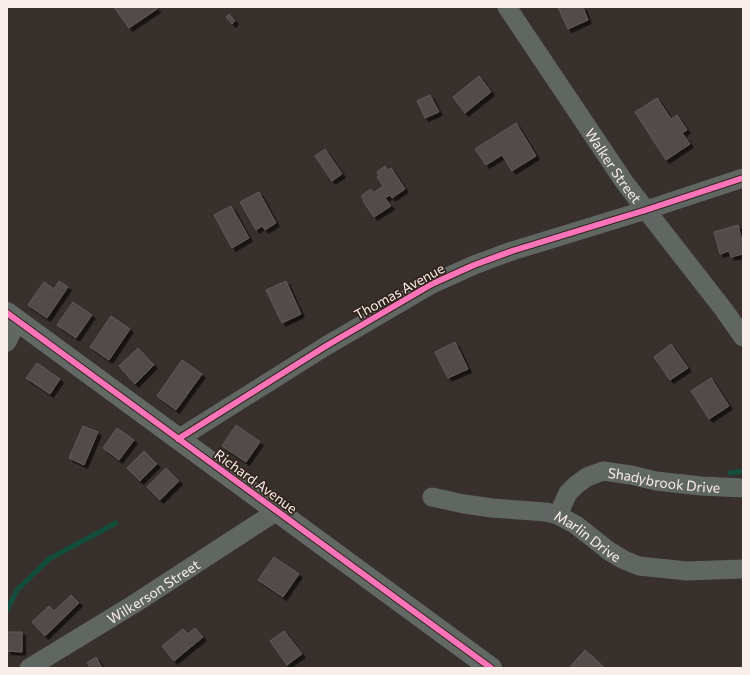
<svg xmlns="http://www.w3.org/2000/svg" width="750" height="675" font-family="Commissioner,sans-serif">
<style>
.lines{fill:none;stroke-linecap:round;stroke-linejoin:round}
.stream{stroke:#124e3b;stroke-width:5}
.building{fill:#524b48;stroke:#635b58;filter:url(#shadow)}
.street{stroke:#606662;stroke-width:19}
.secondary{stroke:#626863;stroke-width:22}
.cycleway-casing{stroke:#32241d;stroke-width:8}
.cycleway{stroke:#fb73b8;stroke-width:6}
.labels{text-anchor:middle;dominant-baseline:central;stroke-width:3.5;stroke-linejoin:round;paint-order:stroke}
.street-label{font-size:14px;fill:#f9eeea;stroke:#32241d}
</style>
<defs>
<filter id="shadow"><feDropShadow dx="3.5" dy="3.5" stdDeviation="0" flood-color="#0009"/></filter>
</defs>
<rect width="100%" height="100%" fill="#38302c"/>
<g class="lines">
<!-- stream -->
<path class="stream" d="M730 473 743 471
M7 610 17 590 49 559 116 523"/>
</g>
<!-- building -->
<path class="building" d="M114 7H156L157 9 129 28Z
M558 7H583L588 20 568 29Z
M229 14 235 21 232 24 226 17Z
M479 76 491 92 465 113 453 97Z
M430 95 439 112 425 118 417 101Z
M657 98 671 119 677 115 687 130 682 133 690 144 666 160 635 112Z
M516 123 536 156 512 171 502 155 486 165 475 149Z
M325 149 342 174 332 181 315 156Z
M385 166 387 170 391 168 405 189 392 198 390 195 385 198 391 206 374 217 363 201 364 200 361 196 371 189 373 193 383 186 377 177 379 176 377 172Z
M259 192 276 223 265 230 262 226 256 230 240 202Z
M231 206 249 238 232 248 214 215Z
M738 225 743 245V254L731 257 729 251 720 254 714 232Z
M59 281 68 287 47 318 28 305 44 282 54 289Z
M286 281 301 314 282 323 266 290Z
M73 302 92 315 76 338 57 325Z
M111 316 130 329 109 360 90 347Z
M455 342 468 369 448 378 435 352Z
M671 344 688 368 670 380 654 357Z
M138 348 154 365 135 384 119 366Z
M182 360 202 374 176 410 157 396Z
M37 363 60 379 50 394 26 378Z
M711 378 729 406 709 419 691 391Z
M236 425 260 442 246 462 222 446Z
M83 426 98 432 84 465 69 458Z
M117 428 134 440 119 460 103 448Z
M144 451 157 464 140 481 127 468Z
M166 468 179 481 160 500 147 487Z
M274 557 299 574 283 597 258 580Z
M71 595 79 603 45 636 32 622 49 606 54 611Z
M195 628 203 637 174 661 162 646 183 629 188 634Z
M284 631 302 654 287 665 270 641Z
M7 632H22V652L7 651Z
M585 650 605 668H569Z
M96 657 102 668H91L87 663Z"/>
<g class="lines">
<!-- street -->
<g class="street">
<path id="s1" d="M507 7 625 183 724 310 743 337"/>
<path d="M7 342 17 321"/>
<path d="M178 439 326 346 432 284 474 265 512 251 646 210 743 178"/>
<path id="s2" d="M432 497 464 504 492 508 546 512 558 515 576 525 609 551 624 560 639 566 687 571 743 569"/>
<path id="s3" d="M558 515 568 493 576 485 587 477 603 471 631 475 656 481 701 486 743 488"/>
<path id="s4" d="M29 668 134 604 277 511"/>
</g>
<!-- secondary -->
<path class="secondary" d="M7 313 491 668"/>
<defs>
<path id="cycleway" d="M7 313 491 668
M178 439 326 346 432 284 474 265 512 251 646 210 743 178"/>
</defs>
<!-- cycleway casing -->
<use href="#cycleway" class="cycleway-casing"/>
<!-- cycleway -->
<use href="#cycleway" class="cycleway"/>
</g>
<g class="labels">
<!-- street labels -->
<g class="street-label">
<text stroke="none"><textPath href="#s1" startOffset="191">Walker Street</textPath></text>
<text transform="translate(399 291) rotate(-29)">Thomas Avenue</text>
<text stroke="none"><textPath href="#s3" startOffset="128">Shadybrook Drive</textPath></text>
<text transform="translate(256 481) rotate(36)">Richard Avenue</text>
<text stroke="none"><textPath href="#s2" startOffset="164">Marlin Drive</textPath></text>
<text stroke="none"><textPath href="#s4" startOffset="146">Wilkerson Street</textPath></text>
</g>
</g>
<!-- border -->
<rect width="750" height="675" fill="none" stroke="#f9eeea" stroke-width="16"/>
</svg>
